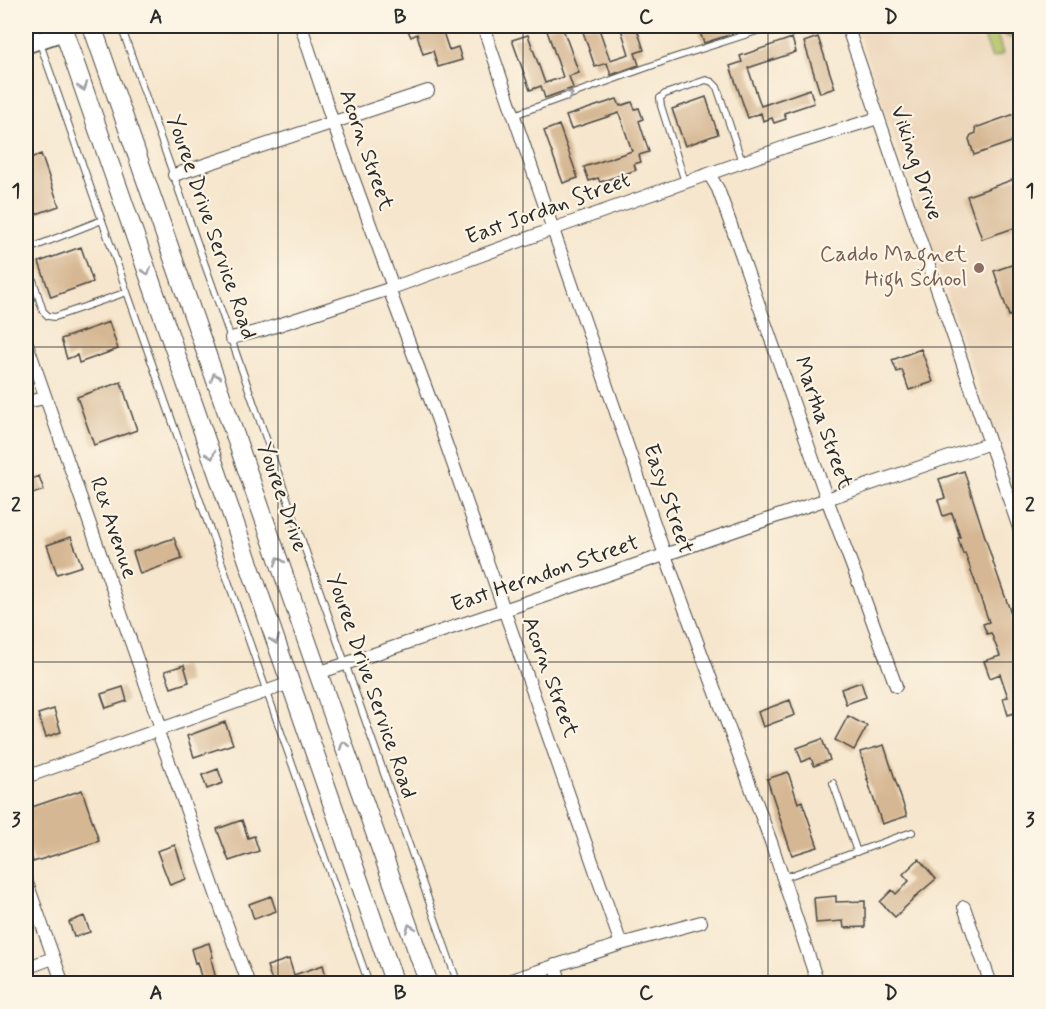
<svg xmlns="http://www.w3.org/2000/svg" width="1046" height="1009" font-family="Mynerve,sans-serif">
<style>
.built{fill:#edd7bb}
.green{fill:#b0c265;stroke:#6e7648;stroke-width:1.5}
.building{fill:#d6b793}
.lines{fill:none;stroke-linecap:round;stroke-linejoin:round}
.lane-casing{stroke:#494743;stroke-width:8}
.street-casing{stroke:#494743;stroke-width:14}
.secondary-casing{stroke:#494743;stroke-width:19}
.primary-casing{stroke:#494743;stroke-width:20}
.lane{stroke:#fff;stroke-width:6}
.street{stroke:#fff;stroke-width:12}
.secondary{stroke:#fff;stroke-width:16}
.primary{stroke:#fff;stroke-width:18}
.oneway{stroke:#a0a0a0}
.grid{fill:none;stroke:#2b2b2b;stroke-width:1.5;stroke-opacity:0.55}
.education-dot{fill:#8d6e63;stroke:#fcf5e5;stroke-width:2}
.labels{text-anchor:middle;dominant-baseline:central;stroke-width:4.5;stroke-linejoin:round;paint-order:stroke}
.street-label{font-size:22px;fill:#2b2b2b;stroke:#fcf5e5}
.education-label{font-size:22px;fill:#785e54;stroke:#fcf5e5;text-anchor:end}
.neatline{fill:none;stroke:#2b2b2b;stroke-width:2}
.grid-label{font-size:20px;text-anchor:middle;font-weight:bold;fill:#2b2b2b}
</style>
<rect width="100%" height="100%" fill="#fcf5e5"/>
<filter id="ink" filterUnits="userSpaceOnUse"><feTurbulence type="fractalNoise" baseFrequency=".0167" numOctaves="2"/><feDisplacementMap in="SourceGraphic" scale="12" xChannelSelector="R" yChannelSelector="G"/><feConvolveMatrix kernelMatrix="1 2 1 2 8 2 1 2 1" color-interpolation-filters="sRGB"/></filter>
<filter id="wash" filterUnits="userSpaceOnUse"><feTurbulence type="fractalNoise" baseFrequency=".008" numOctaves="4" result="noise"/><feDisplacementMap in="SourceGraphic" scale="24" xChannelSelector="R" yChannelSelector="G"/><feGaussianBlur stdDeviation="1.35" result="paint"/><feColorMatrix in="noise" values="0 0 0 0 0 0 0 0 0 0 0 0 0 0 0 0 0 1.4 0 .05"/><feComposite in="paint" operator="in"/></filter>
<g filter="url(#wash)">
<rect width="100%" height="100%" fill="#f6e6cd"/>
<!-- built -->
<path class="built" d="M856 26H1020V510Z"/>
<!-- green -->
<path class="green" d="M980 26H1013L1020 28V40L1008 37 996 30 1003 54 992 58Z"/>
<g id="blocks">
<!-- building -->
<path class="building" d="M406 26H441L449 50 458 47 462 60 438 67 433 51 423 54 417 34 411 37Z
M554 26H562L579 73 569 76 573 88 545 98 541 86 530 90 512 40 528 35 545 83 563 77 546 28Z
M581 26H598L610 60 629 54 620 26H636L644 50 635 53 639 65 611 75 607 63 595 67Z
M711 26H729L732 34 704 43 699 30Z
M818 37 835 88 820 93 804 42Z
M792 38 796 52 748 68 761 106 810 89 814 103 784 113 786 119 774 123 772 118 763 121 761 113 748 118 730 66 742 62 740 56Z
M706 97 718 134 685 146 672 109Z
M617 99 620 106 632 102 635 109 639 108 643 119 639 121 649 152 639 155 641 162 634 164 636 170 600 182 598 178 589 181 584 167 632 151 619 113 571 129 566 116Z
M1020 112V139L974 155 969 139 971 135 976 133 975 128Z
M559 125 578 178 563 183 544 131Z
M41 154 59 206 28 217 26 209V160Z
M1020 177V226L982 239 967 196Z
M81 247 93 282 51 297 39 262Z
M1020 262V312L1009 316 994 271Z
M109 322 118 349 79 363 77 355 67 359 61 339Z
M921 349 933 382 909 390 902 370 897 372 892 360Z
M121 382 137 430 94 445 77 397Z
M964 471 994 565 1020 639V711L1008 715 1003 698 1008 697 1000 674 990 678 984 661 1000 656 991 633 987 634 983 624 989 622 965 553 963 554 958 538 960 537 952 513 943 516 938 500 945 498 939 479Z
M39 476 44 490 26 496V481Z
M71 537 82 566 57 574 47 545Z
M174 538 182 559 140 574 133 552Z
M184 665 189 682 171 688 165 671Z
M861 682 866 697 846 704 841 689Z
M123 687 127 701 106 708 101 694Z
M790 700 795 715 763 727 758 712Z
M54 709 61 732 46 737 38 714Z
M848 716 867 726 854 750 835 740Z
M225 722 233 744 194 757 187 736Z
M822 739 830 760 814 766 811 758 802 762 797 748Z
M884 745 907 816 882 824 867 779H868L860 752Z
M218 769 223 783 207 789 202 775Z
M788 772 798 803 802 801 818 847 792 855 767 779Z
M82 790 99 841 33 862 26 839V809Z
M242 820 248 838 254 836 259 851 229 861 217 829Z
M175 845 186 879 170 885 157 851Z
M919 859 936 879 915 897H916L895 917 880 902 892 890 896 894 909 881 903 874Z
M271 896 276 911 254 919 249 904Z
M836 896V902L865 901V927L844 928 843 921 816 923 814 898Z
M84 916 90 932 74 937 69 922Z
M209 943 213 957 211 958 217 984H203L197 962 195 963 191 949Z
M289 959 294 975 323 965 326 976 305 984H273L267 966Z"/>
</g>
</g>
<g filter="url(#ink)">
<use href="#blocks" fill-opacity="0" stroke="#494743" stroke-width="1.5"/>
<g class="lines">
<defs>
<path id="lane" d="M34 26 369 984
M121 26 458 984
M514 115 673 58 773 26
M685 182 661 106 660 98 665 94 706 80 712 82 717 87 742 162
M26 250 102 220
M26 258 43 311 48 316 55 317 127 292
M833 783 857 852
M783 878 912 832"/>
<path id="street" d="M301 26 333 123 393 287
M483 26 665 555 771 842 818 984
M847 26 1020 531
M709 174 718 189 726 211 827 499 862 592 896 686
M174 175 428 91
M389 289 436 415 621 944
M231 338 263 330 389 289 553 229 785 147 878 118
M26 341 161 728
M26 402 45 398
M318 673 504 610 990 443
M157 730C190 814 216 900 249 984
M26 777 290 683
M26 880 63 984
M964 907 991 984
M555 965 561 984
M26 968 53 958
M499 984 621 944 701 922"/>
<path id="secondary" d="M26 45 64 32"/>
<path id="primary" d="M62 26 395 984
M92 26 318 673 429 984"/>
</defs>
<!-- lane casing -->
<use href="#lane" class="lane-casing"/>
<!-- street casing -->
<use href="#street" class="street-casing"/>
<!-- secondary casing -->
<use href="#secondary" class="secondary-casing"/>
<!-- primary casing -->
<use href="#primary" class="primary-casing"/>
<!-- lane -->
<use href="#lane" class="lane"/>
<!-- street -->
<use href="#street" class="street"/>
<!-- secondary -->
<use href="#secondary" class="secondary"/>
<!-- primary -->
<use href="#primary" class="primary"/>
</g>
<!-- one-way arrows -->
<defs><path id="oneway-chevron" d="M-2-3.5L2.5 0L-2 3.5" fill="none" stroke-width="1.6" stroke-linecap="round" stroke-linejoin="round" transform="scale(1.5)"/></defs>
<g class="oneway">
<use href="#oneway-chevron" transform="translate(83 87) rotate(71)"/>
<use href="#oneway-chevron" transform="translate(569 95) rotate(-20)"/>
<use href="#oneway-chevron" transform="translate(147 271) rotate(71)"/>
<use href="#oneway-chevron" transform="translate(215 377) rotate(-109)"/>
<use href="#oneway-chevron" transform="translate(211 455) rotate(71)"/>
<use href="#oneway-chevron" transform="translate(279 561) rotate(-109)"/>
<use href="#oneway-chevron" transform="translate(275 640) rotate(71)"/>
<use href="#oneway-chevron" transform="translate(344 745) rotate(-110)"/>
<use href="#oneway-chevron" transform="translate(410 928) rotate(-110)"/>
</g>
</g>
<!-- grid -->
<path class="grid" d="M278 26V984M523 26V984M768 26V984M26 347H1020M26 662H1020"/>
<!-- markers -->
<circle class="education-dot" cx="979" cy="268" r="6"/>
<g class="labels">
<!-- street labels -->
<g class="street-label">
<text transform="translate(366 150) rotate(71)">Acorn Street</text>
<text transform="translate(916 163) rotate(71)">Viking Drive</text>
<text transform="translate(548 209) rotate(-20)">East Jordan Street</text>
<text transform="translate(211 227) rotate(71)">Youree Drive Service Road</text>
<text transform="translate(823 423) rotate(71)">Martha Street</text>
<text transform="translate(282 497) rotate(71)">Youree Drive</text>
<text transform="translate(668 499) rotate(71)">Easy Street</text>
<text transform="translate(113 528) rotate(71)">Rex Avenue</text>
<text transform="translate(545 574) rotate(-19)">East Herndon Street</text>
<text transform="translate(550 677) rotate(70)">Acorn Street</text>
<text transform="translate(371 686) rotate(71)">Youree Drive Service Road</text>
</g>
<!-- education labels -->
<g class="education-label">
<text x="967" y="255">Caddo Magnet<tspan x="967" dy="25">High School</tspan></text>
</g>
</g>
<!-- margin -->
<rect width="1046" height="1009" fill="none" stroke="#fcf5e5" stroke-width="66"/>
<rect x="33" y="33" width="980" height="943" class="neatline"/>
<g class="grid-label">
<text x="156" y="23">A</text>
<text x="400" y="23">B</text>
<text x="646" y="23">C</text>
<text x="891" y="23">D</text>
<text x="16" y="197">1</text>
<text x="1030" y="197">1</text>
<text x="16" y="511">2</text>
<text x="1030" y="511">2</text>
<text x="16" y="826">3</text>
<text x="1030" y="826">3</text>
<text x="156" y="999">A</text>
<text x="400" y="999">B</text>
<text x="646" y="999">C</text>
<text x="891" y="999">D</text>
</g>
</svg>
